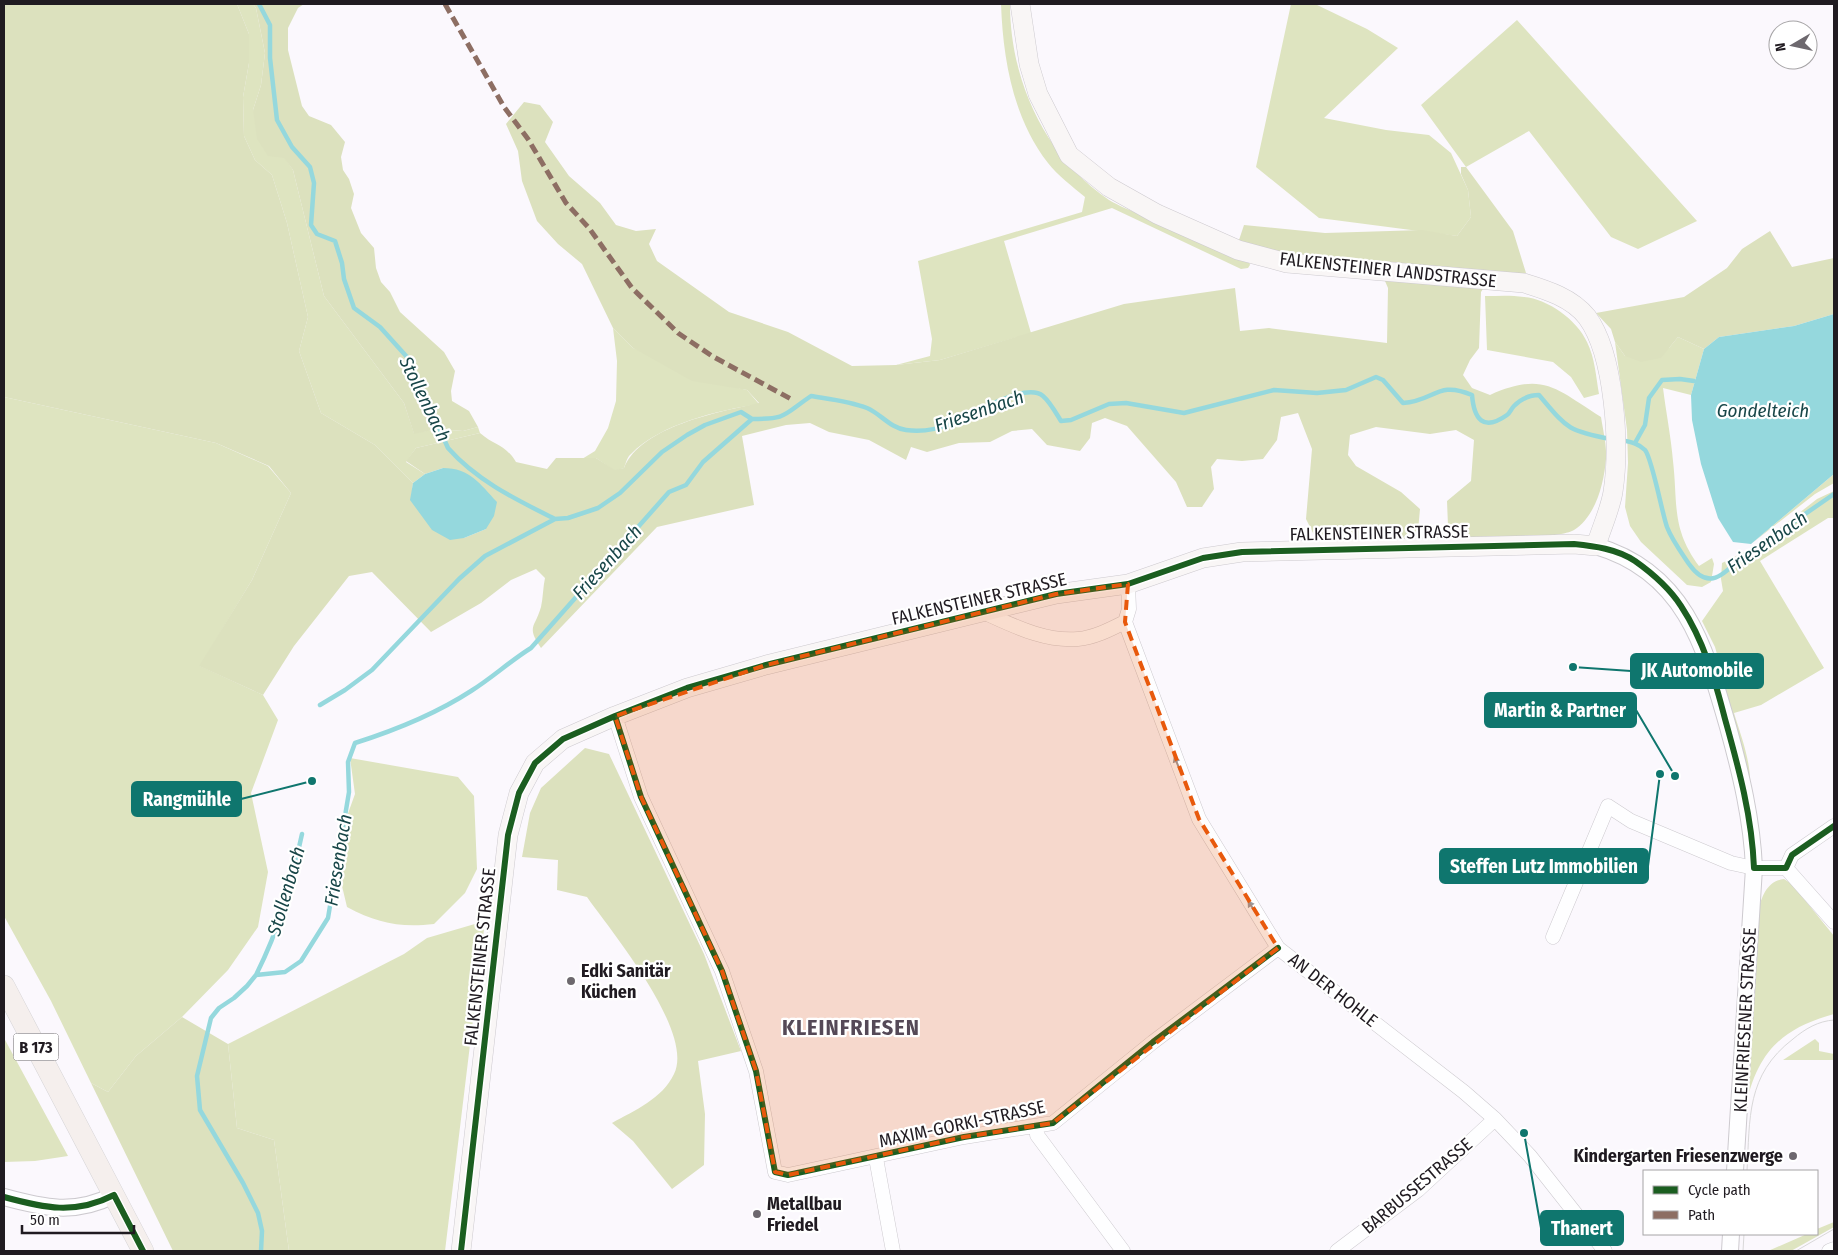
<svg xmlns="http://www.w3.org/2000/svg" width="1838" height="1255" font-family="'Fira Sans Condensed',sans-serif">
<style>
.green{fill:#dee4c0}
.forest{fill:#dce1be}
.water{fill:#95d8dd}
.lines{fill:none;stroke-linecap:round;stroke-linejoin:round}
.stream{stroke:#95d8dd;stroke-width:4.5}
.minor-casing{stroke:#cdcacf;stroke-width:15}
.tertiary-casing{stroke:#cdcacf;stroke-width:18}
.secondary-casing{stroke:#cdcacf;stroke-width:20}
.primary-casing{stroke:#d5d4d6;stroke-width:22}
.minor{stroke:#fefeff;stroke-width:14}
.tertiary{stroke:#fefeff;stroke-width:16}
.secondary{stroke:#f9f6f6;stroke-width:19}
.primary{stroke:#f5efed;stroke-width:21}
.tram{stroke:#d9d8d9;stroke-width:1}
.quiet{stroke:#8d6e63;stroke-width:5;stroke-dasharray:10 5;stroke-linecap:butt}
.cycleway-casing{stroke:#fff;stroke-width:9}
.cycleway{stroke:#1b5e20;stroke-width:6}
.oneway{fill:#9a989b}
.marked{fill:#e8590c;fill-opacity:0.2;stroke:#e8590c;stroke-width:4;stroke-dasharray:10 6;stroke-linejoin:round}
.poi-dot{fill:#6d686e;stroke:#fff;stroke-width:2}
.labels{text-anchor:middle;dominant-baseline:central;stroke-width:4.5;stroke-linejoin:round;paint-order:stroke}
.shield{fill:#fff;stroke:#635f64;stroke-width:1}
.shield-label{font-size:16px;font-weight:bold;fill:#201b21}
.street-label{font-size:18px;fill:#201b21;stroke:#fff}
.poi-label{font-size:18px;font-weight:bold;fill:#201b21;stroke:#fff;text-anchor:start}
.water-label{font-size:19px;font-style:italic;fill:#184648;stroke:#fff}
.district-label{font-size:22px;font-weight:bold;letter-spacing:1px;fill:#554957;stroke:#fff}
.leader{fill:none;stroke:#0f766e;stroke-width:2}
.callout-dot{fill:#0f766e;stroke:#fff;stroke-width:2}
.callout{fill:#0f766e;stroke:#0f766e;stroke-width:2}
.callout-label{font-size:19px;text-anchor:middle;font-weight:bold;fill:#fff}
</style>
<rect width="100%" height="100%" fill="#fbf8fd"/>
<!-- green -->
<path class="green" d="M237 4H253L256 8 265 53 261 85 253 110 293 170 324 296 404 403 414 433 438 429 463 431 478 427 480 433 416 448 406 462 425 474 413 483 375 445 321 413 299 351 308 317 287 223 272 175 255 160 244 136 243 97 249 63V34Z
M1001 4H1010C1010 80 1045 157 1109 200 1119 206 1132 211 1144 216 1178 232 1214 246 1249 261L1250 265 1248 268 1241 269 1112 208 1004 241 1031 333 940 360 896 365 930 356 932 339 918 261 1082 212 1085 197C1072 186 1058 176 1048 163 1013 118 1003 59 1001 4Z
M1291 4H1315L1367 29 1398 48 1324 118 1386 130 1429 135 1451 153 1468 190 1471 217 1457 236 1319 218 1256 167Z
M1517 20 1697 221 1638 249 1611 237 1529 131 1466 167 1421 105Z
M1485 296C1498 296 1511 295 1524 297 1548 299 1577 320 1587 342 1595 358 1596 377 1599 394L1584 398 1571 377 1553 362 1487 350Z
M613 328 633 348 725 385 747 390 759 404C719 410 660 424 631 454 627 457 626 463 624 468L615 471 596 458 582 459 595 451 608 428 616 401 617 361Z
M1678 337 1704 349 1691 395 1663 388C1666 412 1671 437 1673 461 1678 504 1671 528 1699 566L1712 558 1714 564 1711 582 1702 587 1687 585 1641 542 1630 526 1625 507 1628 463 1627 430 1615 342 1625 356 1669 348Z
M4 397 216 443 268 466 291 493 252 580 200 666 263 695 278 720 251 793 268 872 258 927 228 970 182 1017 136 1056 108 1092 91 1083 51 1001 4 916Z
M1834 474V483L1815 494 1751 544Z
M1834 491V518H1828L1760 561 1824 668 1761 705 1734 713C1742 739 1752 764 1750 791L1728 707 1724 679 1715 647 1702 621 1723 591 1721 579 1722 563 1757 546 1817 499Z
M350 758 458 777 474 796 477 869 465 893 434 924C400 928 377 923 347 907L336 861 342 830 355 794Z
M1784 879 1792 884 1834 936V1014C1780 1029 1757 1053 1745 1109L1758 911C1762 896 1767 881 1784 879Z
M485 921 445 1251H289L274 1140 237 1128 228 1044 404 954 427 938Z
M4 1038 68 1156 35 1161 4 1162Z
M1815 1039 1819 1043V1051L1834 1054V1060H1783Z
M1834 1222V1227L1791 1251H1768L1807 1234H1817V1229Z"/>
<!-- forest -->
<path class="forest" d="M4 4H237L249 34V63L243 97 244 136 255 160 272 175 287 223 308 317 299 351 321 413 375 445 413 483 411 500 464 538 486 529 443 468 425 474 406 461 416 448 480 433C495 446 505 444 516 462L547 469 556 458H596L615 470 624 468C641 426 719 412 759 403L747 390 692 381 633 348 613 328 582 264 558 244 537 221 522 181 518 151 506 124 524 102 540 105 553 122 545 142 569 176 600 203 616 225 636 231 656 229 649 244 657 261 729 312 788 332 852 366 896 365 940 360 1124 304 1235 288 1240 331 1269 328 1387 343 1388 288 1379 267 1256 251 1238 243 1244 225 1325 233 1422 230 1457 236 1471 217 1468 190 1461 174V167H1466L1513 231 1526 273H1493L1481 292 1479 348 1470 360 1463 375 1472 388 1490 395C1544 371 1556 389 1601 417 1603 430 1607 446 1606 459 1604 483 1596 516 1574 530 1559 539 1478 540 1456 541L1448 526 1447 501 1471 481 1474 440 1456 430 1430 434 1376 427 1350 435 1348 455 1356 466 1401 492 1420 509 1418 531 1412 543 1317 541 1306 519 1312 449 1298 413 1281 417 1277 440 1263 459 1242 461 1217 459 1211 467 1214 489 1202 507H1187L1176 482 1127 426 1105 418 1092 423 1090 438 1080 451 1047 445 1032 429 1012 431 990 442 959 443 927 452 911 447 906 460 869 440 829 432 810 423 786 425 742 436 754 505 657 527 541 648C526 626 535 628 541 607 543 598 543 587 545 578L536 569 511 580 481 603 431 632 372 572 349 576 294 646 263 695 199 666 252 580 291 493 269 466 216 443 4 397Z
M253 4H304L298 8 288 28V50L302 106 309 116 331 125 345 142 341 157 343 170 349 179 354 194 351 208 361 233 374 248 376 268 381 282 390 292 400 312 444 352 455 371 451 391 452 401 469 411 478 427 463 431 438 429 414 434 404 403 324 296 293 170 284 158 268 156 257 139 253 110 261 85 265 53 256 8Z
M1770 231 1792 267 1834 258V314L1794 326 1719 337 1704 349 1678 337 1661 358 1641 362 1625 356 1615 342 1611 329 1596 313 1684 297 1727 268 1742 249Z
M585 748 609 754 704 954 741 1051 698 1061 705 1114 704 1165 672 1189 633 1141 612 1123C635 1110 662 1099 674 1074 695 1032 611 931 587 897L557 890 558 860 522 857 530 813 541 788Z
M182 1017 228 1044 237 1128 274 1140 289 1251H173L91 1083 108 1092 136 1056Z"/>
<!-- water -->
<path class="water" d="M1834 314V474L1751 544 1733 542 1718 518 1701 464 1692 420 1691 395 1704 349 1719 337 1794 326Z
M443 468C470 468 480 484 497 502L494 516 486 529 464 538 450 540 432 530 410 500 413 483 425 474Z"/>
<g class="lines">
<!-- stream -->
<path class="stream" d="M259 4 270 25V58L277 120 292 147 310 167 314 183 311 225 317 234 335 241 342 263 344 279 354 308 380 327 407 357 448 448C477 481 517 500 555 519
M1621 440C1630 442 1638 443 1645 450 1652 458 1662 513 1667 527 1672 540 1681 552 1689 564 1706 588 1720 579 1737 561L1834 494
M1635 443 1645 425 1649 398 1662 380 1680 379 1694 381
M320 705 345 690 372 670 459 579 485 556 555 519 568 518 598 508 620 493 662 452 687 435 705 425 741 412 752 419
M256 975C281 925 290 888 302 834
M261 1251 262 1231 258 1213 243 1183 200 1110 197 1076 211 1018 219 1008 234 998 247 986 256 975 285 972 301 961 328 918 349 792 348 762 355 743C396 730 434 715 471 691 492 678 510 661 531 648L669 492 686 485 703 462 752 419C788 419 783 415 811 396 829 399 849 401 867 408 881 414 890 428 906 430 921 432 938 429 951 424 970 416 1025 381 1043 396 1050 402 1056 413 1061 421L1071 420 1109 404 1126 403 1184 413 1274 390 1317 393 1346 390 1376 377 1383 380 1403 403C1435 401 1437 380 1472 395 1474 419 1483 432 1507 415 1510 413 1511 409 1514 406 1521 399 1530 395 1539 395 1567 428 1567 431 1611 439"/>
<defs>
<path id="minor" d="M1128 584 1129 609 1125 622 1199 819 1278 948 1464 1092 1495 1119 1530 1156 1605 1251
M985 613C1014 626 1045 642 1078 639 1094 638 1111 629 1125 622
M615 716 641 797 722 971 756 1071 775 1172 788 1175 964 1137 1053 1123 1153 1042 1278 948
M1786 868 1834 922
M1786 868 1792 855 1834 826
M1553 937 1608 806 1631 821 1731 863 1754 868H1786
M1037 1127V1135L1123 1251
M876 1158 893 1251
M1337 1251 1418 1190 1495 1119
M1829 1251 1834 1249"/>
<path id="tertiary" d="M1596 546C1685 572 1705 647 1728 727 1741 774 1752 820 1754 868L1735 1171
M4 1197C44 1208 75 1215 114 1195
M1730 1251 1731 1234"/>
<path id="secondary" d="M461 1251 508 835 519 793 535 763 563 739 615 716 687 688 766 665 1056 594 1128 584 1203 558 1242 552 1574 544 1596 546C1601 529 1610 510 1613 492 1620 446 1615 355 1587 317 1572 298 1547 290 1524 283L1287 263 1238 250 1157 214 1109 187 1069 155 1038 94 1029 64 1020 4"/>
<path id="primary" d="M4 986 143 1251"/>
</defs>
<!-- minor casing -->
<use href="#minor" class="minor-casing"/>
<!-- tertiary casing -->
<use href="#tertiary" class="tertiary-casing"/>
<!-- secondary casing -->
<use href="#secondary" class="secondary-casing"/>
<!-- primary casing -->
<use href="#primary" class="primary-casing"/>
<!-- minor -->
<use href="#minor" class="minor"/>
<!-- tertiary -->
<use href="#tertiary" class="tertiary"/>
<!-- secondary -->
<use href="#secondary" class="secondary"/>
<!-- primary -->
<use href="#primary" class="primary"/>
<!-- tram -->
<path class="tram" d="M1747 1171C1750 1118 1746 1075 1793 1039 1805 1029 1818 1021 1834 1020
M1743 1251 1744 1234
M1796 1251 1834 1229"/>
<!-- quiet -->
<path class="quiet" d="M445 4 504 107 528 139 566 203 589 228 632 288 678 333 712 356 791 399"/>
<defs>
<path id="cycleway" d="M615 716 641 797 722 971 756 1071 775 1172 788 1175 964 1137 1053 1123 1153 1042 1278 948
M4 1197C44 1208 75 1215 114 1195L143 1251
M461 1251 508 835 519 793 535 763 563 739 615 716 687 688 766 665 1056 594 1128 584 1203 558 1242 552 1574 544C1594 546 1617 549 1635 561 1652 573 1670 589 1681 606 1704 641 1715 680 1725 719 1739 769 1752 817 1754 868H1786L1792 855 1834 826"/>
</defs>
<!-- cycleway casing -->
<use href="#cycleway" class="cycleway-casing"/>
<!-- cycleway -->
<use href="#cycleway" class="cycleway"/>
</g>
<!-- one-way arrows -->
<defs><path id="oneway-solid" d="M-6-.8H1V-3.2L6.5 0L1 3.2V.8H-6Z" transform="scale(1.25)"/></defs>
<g class="oneway">
<use href="#oneway-solid" transform="translate(1177 763) rotate(-112)"/>
<use href="#oneway-solid" transform="translate(1252 907) rotate(-123)"/>
</g>
<!-- marked area -->
<path class="marked" d="M1128 584 1125 622 1199 819 1278 948 1053 1123 964 1137 788 1175 775 1172 756 1071 722 971 641 797 615 716 766 665 1056 594Z"/>
<!-- markers -->
<g class="poi-dot">
<circle cx="571" cy="981" r="5"/>
<circle cx="1793" cy="1156" r="5"/>
<circle cx="757" cy="1214" r="5"/>
</g>
<g class="labels">
<!-- shield labels -->
<rect class="shield" x="13.5" y="1033.5" width="45" height="27" rx="4"/>
<g class="shield-label">
<text x="36" y="1047">B 173</text>
</g>
<!-- street labels -->
<g class="street-label">
<text transform="translate(1388 270) rotate(6)">FALKENSTEINER LANDSTRASSE</text>
<text transform="translate(1379 533) rotate(-1)">FALKENSTEINER STRASSE</text>
<text transform="translate(979 599) rotate(-13)">FALKENSTEINER STRASSE</text>
<text transform="translate(480 957) rotate(-84)">FALKENSTEINER STRASSE</text>
<text transform="translate(1333 990) rotate(38)">AN DER HOHLE</text>
<text transform="translate(1745 1020) rotate(-87)">KLEINFRIESENER STRASSE</text>
<text transform="translate(962 1124) rotate(-12)">MAXIM-GORKI-STRASSE</text>
<text transform="translate(1417 1186) rotate(-40)">BARBUSSESTRASSE</text>
</g>
<!-- poi labels -->
<g class="poi-label">
<text x="581" y="971">Edki Sanitär<tspan x="581" dy="21">Küchen</tspan></text>
<text x="1783" y="1156" text-anchor="end">Kindergarten Friesenzwerge</text>
<text x="767" y="1204">Metallbau<tspan x="767" dy="21">Friedel</tspan></text>
</g>
<!-- water labels -->
<g class="water-label">
<text transform="translate(425 399) rotate(64)">Stollenbach</text>
<text x="1763" y="410">Gondelteich</text>
<text transform="translate(979 411) rotate(-19)">Friesenbach</text>
<text transform="translate(1767 542) rotate(-35)">Friesenbach</text>
<text transform="translate(607 562) rotate(-48)">Friesenbach</text>
<text transform="translate(338 860) rotate(-81)">Friesenbach</text>
<text transform="translate(286 891) rotate(-74)">Stollenbach</text>
</g>
<!-- district labels -->
<g class="district-label">
<text x="851" y="1027">KLEINFRIESEN</text>
</g>
</g>
<!-- callouts -->
<path class="leader" d="M1573 667L1631 671M1675 776L1636 710M312 781L241 799M1660 774L1648 866M1524 1133L1541 1228"/>
<g class="callout-dot">
<circle cx="1573" cy="667" r="5"/>
<circle cx="1675" cy="776" r="5"/>
<circle cx="312" cy="781" r="5"/>
<circle cx="1660" cy="774" r="5"/>
<circle cx="1524" cy="1133" r="5"/>
</g>
<g class="callout">
<rect x="1631" y="654" width="132" height="34" rx="5"/>
<rect x="1485" y="693" width="151" height="34" rx="5"/>
<rect x="132" y="782" width="109" height="34" rx="5"/>
<rect x="1440" y="849" width="208" height="34" rx="5"/>
<rect x="1541" y="1211" width="82" height="34" rx="5"/>
</g>
<g class="callout-label">
<text x="1697" y="677">JK Automobile</text>
<text x="1560" y="717">Martin &amp; Partner</text>
<text x="187" y="806">Rangmühle</text>
<text x="1544" y="873">Steffen Lutz Immobilien</text>
<text x="1582" y="1235">Thanert</text>
</g>
<!-- border -->
<rect width="1838" height="1255" fill="none" stroke="#201b21" stroke-width="10"/>
<!-- legend -->
<rect x="1643" y="1170" width="175" height="65" fill="#ffffff" stroke="#a6a4a6"/>
<rect x="1653" y="1186" width="25" height="8" fill="#1b5e20" stroke="#a6a4a6"/>
<text x="1688" y="1195" font-size="15" fill="#201b21">Cycle path</text>
<rect x="1653" y="1211" width="25" height="8" fill="#8d6e63" stroke="#a6a4a6"/>
<text x="1688" y="1220" font-size="15" fill="#201b21">Path</text>
<!-- north arrow -->
<g transform="translate(1793 45) rotate(261)"><circle r="24" fill="#ffffff" stroke="#a6a4a6"/>
<path d="M0-4L9 19L0 12L-9 19Z" fill="#6d686e"/>
<text y="-8" font-size="14" font-weight="bold" text-anchor="middle" fill="#201b21">N</text>
</g>
<!-- scale -->
<path d="M22 1225v8h112v-8" fill="none" stroke="#201b21" stroke-width="2.5"/>
<text x="30" y="1225" font-size="15" fill="#201b21" stroke="#ffffff" stroke-width="4" paint-order="stroke">50 m</text>
</svg>
